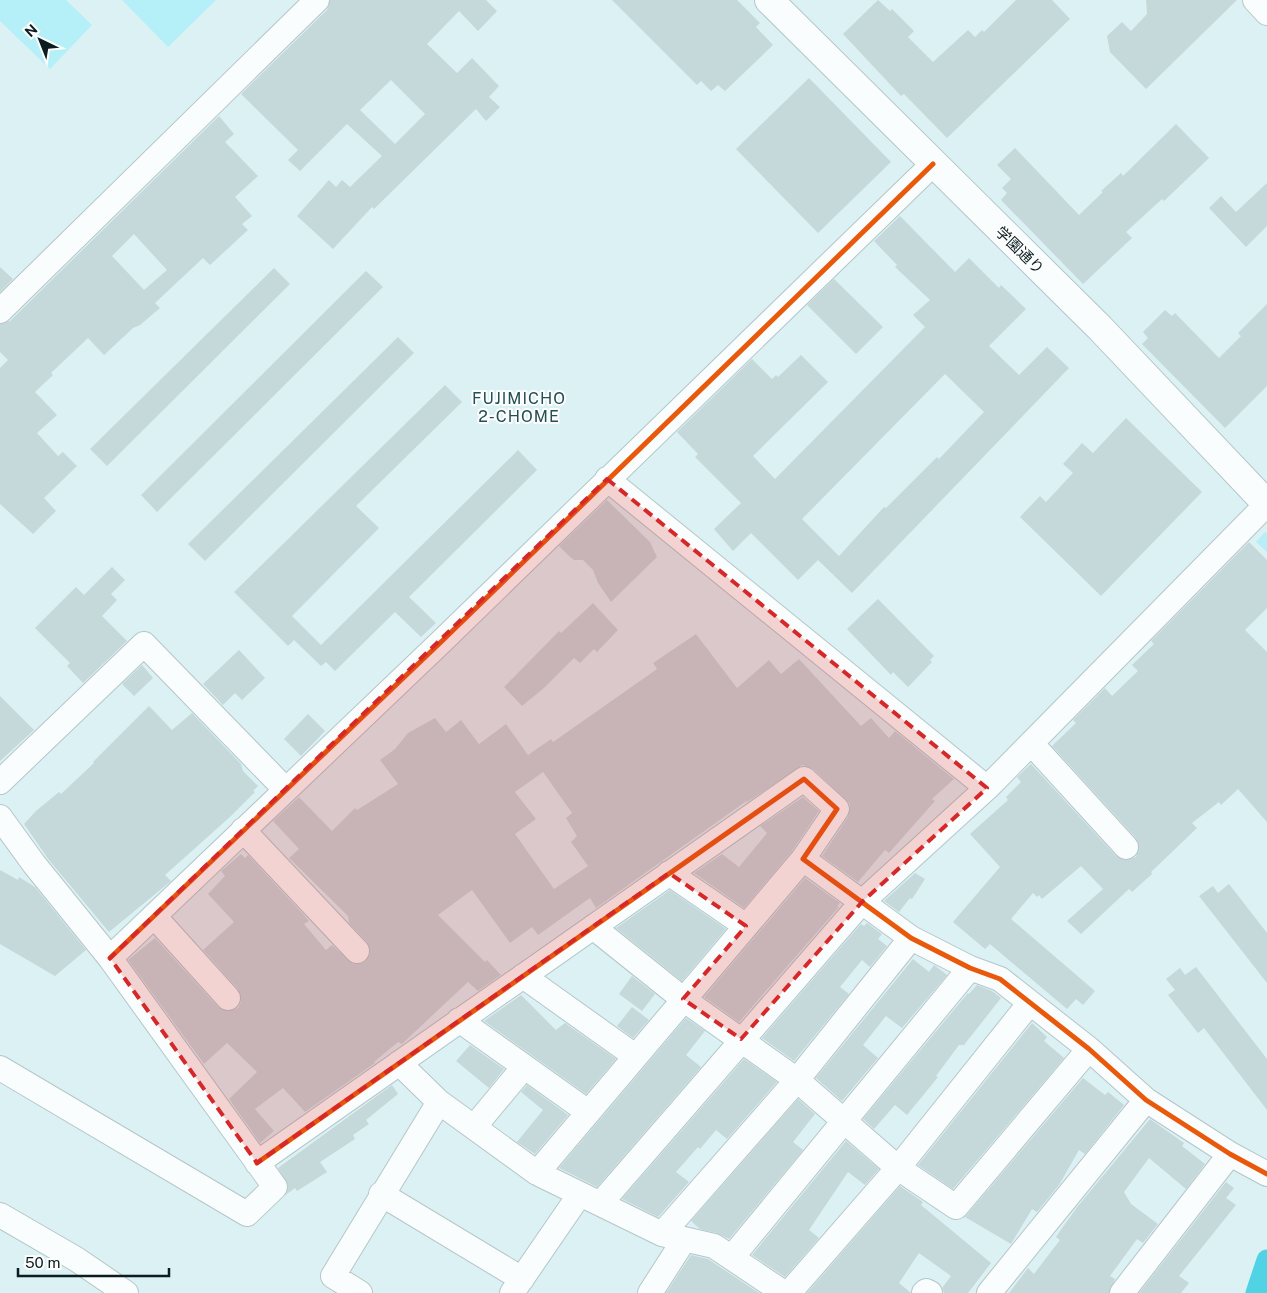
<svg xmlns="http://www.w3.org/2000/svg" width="1267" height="1293" font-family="'Public Sans','Noto Sans JP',sans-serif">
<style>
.green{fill:#b5eff8}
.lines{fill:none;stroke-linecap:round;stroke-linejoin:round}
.canal{stroke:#50d4e5;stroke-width:21}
.building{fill:#c5d8da;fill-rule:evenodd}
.minor-casing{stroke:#b4c6c9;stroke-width:26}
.tertiary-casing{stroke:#b4c6c9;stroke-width:30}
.minor{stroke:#fafdfd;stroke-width:24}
.tertiary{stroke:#fafdfd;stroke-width:28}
.cycleway-casing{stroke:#fdfdfd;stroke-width:8}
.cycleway{stroke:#e8590c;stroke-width:5}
.marked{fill:#d62828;fill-opacity:0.2;stroke:#d62828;stroke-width:4;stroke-dasharray:10 6;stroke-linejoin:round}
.labels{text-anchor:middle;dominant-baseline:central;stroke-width:4;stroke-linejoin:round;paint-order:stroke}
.street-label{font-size:15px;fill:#0b1d20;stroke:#fdfdfd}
.neighbourhood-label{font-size:16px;letter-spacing:1px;fill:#234f56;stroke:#fdfdfd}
</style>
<rect width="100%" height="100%" fill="#dcf1f4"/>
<!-- green -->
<path class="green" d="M0 0H66L92 25 50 69 0 21Z
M122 0H216L168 47Z
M1265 532 1267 533V552L1256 542Z"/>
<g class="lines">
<!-- canal -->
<path class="canal" d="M1256 1293 1267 1260"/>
</g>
<!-- building -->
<path class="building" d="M330 0H486L497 11 478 31 459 11 427 44 457 73 472 58 499 86 489 97 500 107 486 121 476 109 374 209 372 207 333 249 297 216 329 180 336 187 342 180 350 187 382 156 347 124 300 171 288 160 298 150 241 94 327 10ZM391 80 425 114 395 144 360 110Z
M612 0H737L760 23 756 27 773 45 725 91 718 85 711 91 701 81 697 85Z
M878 0 890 11 892 9 914 31 908 37 933 62 968 30 975 37 982 30 984 32 1016 0H1052L1070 19 947 138 904 94 901 96 843 34Z
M1146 0H1237L1146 89 1110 52 1107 36 1122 22 1131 31 1147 14Z
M809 78 891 162 818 233 736 149Z
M219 116 234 134 225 142 258 176 235 197 252 216 242 224 248 230 210 265 203 258 155 303 160 308 140 325 133 328 104 355 88 338 51 373 53 375 35 392 57 415 37 433 58 456 63 452 77 466 44 498 56 511 33 534 0 504V368L8 360 0 352V324L10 321ZM134 234 167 270 144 290 112 256Z
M1176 124 1209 158 1164 201 1162 199 1126 232 1132 238 1083 284 1001 200 1007 193 1002 188 1011 179 997 165 1015 148 1079 215 1103 192 1101 191 1121 173 1123 176Z
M1267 183V226L1246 247 1209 208 1221 196 1236 212Z
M900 216 955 272 969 258 999 288 1001 285 1026 309 989 346 1019 375 1047 347 1069 368 852 593 818 560 798 580 751 533 733 551 714 529 741 503 695 457 698 454 677 432 752 359 772 379 776 375 778 377 801 355 828 382 753 456 775 479 925 327 913 315 930 300 895 267 897 265 874 241ZM945 374 984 412 939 459 937 457 886 508 884 507 839 556 802 519Z
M0 267 13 279 0 292Z
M274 268 290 284 107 466 90 449Z
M366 271 383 287 157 512 141 495Z
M834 279 883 327 856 354 807 305Z
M1267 304V386L1225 428 1142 344 1148 338 1143 332 1165 310 1172 316 1175 313 1219 358 1241 336 1238 333Z
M398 337 414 353 205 561 188 544Z
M445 385 462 402 356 506 379 528 292 616 321 645 518 450 537 470 409 597 436 623 421 637 395 612 335 671 326 662 321 666 294 640 288 646 234 592Z
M1126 418 1202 492 1101 596 1020 517 1040 496 1046 502 1073 473 1063 464 1082 443 1093 453Z
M607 500 650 542 657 557 611 602 598 583 593 570 583 560H574L570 557 559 546Z
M1249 542 1267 560V608L1245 630 1267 652V822L1238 789 1221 805 1219 802 1192 823 1197 828 1151 872 1152 874 1132 892 1129 889 1081 934 1067 921 1103 889 1081 866 1042 899 1039 895 1037 897 1033 893 1011 919 1095 991 1083 1005 1076 999 1067 1009 990 944 985 949 953 922 1000 867 970 834 1008 800 1006 797 1021 782 1017 777 1031 764 1116 856 1128 860 1136 857 1139 845 1136 838 1052 746 1076 723 1073 720 1105 688 1112 696 1138 671 1132 665 1154 644 1151 641Z
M112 567 125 580 111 594 117 600 102 616 127 641 83 683 67 666 70 663 35 628 76 587 84 595Z
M878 599 934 656 930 660 932 662 908 687 893 672 891 675 847 629Z
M593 603 618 630 597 652 594 649 580 663 574 658 544 688 522 706 504 687 559 631 561 633Z
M696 634 737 688 769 660 781 674 799 659 861 726 871 718 889 738 895 731 954 779 932 799 935 801 889 853 885 850 858 882 822 856 848 817 850 804 813 769 802 765 746 803 748 800 596 908 590 898 538 935 532 927 510 943 472 890 438 915 485 962 487 960 501 975 478 991 468 982 402 1044 398 1042 374 1062 375 1063 305 1112 283 1088 255 1109 274 1131 260 1143 229 1099 257 1072 227 1043 204 1064 128 960 155 938 218 1007 230 1011 238 1008 241 1002 238 989 203 950 234 922 208 894 225 876 221 871 241 854 245 858 248 855 304 915 309 921 304 924 326 950 332 945 353 964H360L366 961 370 954 367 942 349 923 348 916 289 858 299 849 273 821 299 797 332 831 355 808 357 810 398 784 380 760 395 749 408 733 435 718 446 732 461 720 479 744 506 724 528 755 551 739 553 742 657 669 653 663ZM543 772 572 813 566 818 577 836 571 842 588 866 554 889 515 834 536 819 515 792Z
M239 650 265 678 242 700 235 693 223 705 203 684Z
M142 665 153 678 134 696 122 684Z
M0 696 34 730 0 761Z
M149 706 172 730 192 713 241 764 243 771 258 786 253 791 255 792 231 816 165 875 171 881 109 932 49 860 24 824 36 811 59 792 61 794 94 763 93 762Z
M308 714 325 731 301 756 284 739Z
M803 797 819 811 792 851 744 908 694 873 722 854 739 867 767 833 760 826Z
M0 870 18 880 19 877 35 887 86 950 55 976 0 944Z
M915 873 925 879 912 899 910 898 899 912 884 901Z
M805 878 840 903 837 906 839 907 739 1022 704 997Z
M1229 884 1267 933V983L1199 896 1213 886 1218 893Z
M670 890 726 929 682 981 616 928Z
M867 923 882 934 878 939 887 946 870 967 862 960 840 987 849 994 794 1061 762 1038 861 924 864 926Z
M913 959 929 972 934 965 947 975 902 1028 886 1016 863 1045 878 1058 842 1101 816 1078Z
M1196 967 1267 1059V1110L1204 1028 1198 1033 1168 995 1175 990 1166 979 1180 968 1185 975Z
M632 976 655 994 642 1011 619 994Z
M977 985 992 991 1001 998 964 1045H959L936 1076 938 1077 907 1115 895 1105 874 1129 863 1119 968 993 969 994Z
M521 995 556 1030 565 1023 616 1059 586 1094 484 1021Z
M632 1007 649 1020 633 1038 617 1026Z
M686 1018 705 1031 686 1055 701 1067 597 1187 559 1168Z
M1032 1023 1047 1037 1044 1041 1064 1058 953 1189 918 1165Z
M470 1045 504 1069 489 1088 456 1061Z
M744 1059 777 1082 727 1139 716 1130 700 1149 698 1147 676 1172 689 1182 658 1217 622 1199Z
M1083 1078 1105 1095 1108 1092 1124 1105 1085 1154 1079 1150 1059 1185 1037 1212 1032 1209 1011 1244 965 1217Z
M392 1085 398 1094 366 1120 369 1124 353 1135 355 1139 320 1162 327 1172 297 1191 295 1188 287 1194 288 1185 278 1168Z
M527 1085 568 1115 535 1154 517 1142 543 1110 521 1092Z
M798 1099 815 1114 793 1142 803 1150 729 1239 717 1233 700 1229 691 1221Z
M1150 1119 1184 1143 1182 1146 1205 1164 1186 1189 1149 1158 1124 1192 1131 1204 1158 1224 1143 1243 1137 1239 1110 1276 1115 1279 1109 1293H1009L1028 1268 1034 1274 1060 1240 1056 1237 1060 1231 1078 1206Z
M846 1141 879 1169 865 1185 848 1172 809 1230 819 1238 785 1277 752 1255Z
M1226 1182 1234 1188 1226 1198 1236 1205 1179 1276 1189 1283 1181 1293H1139Z
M900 1186 923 1202 921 1205 991 1263 968 1293H944L942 1288 951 1276 919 1253 899 1283 911 1293H807Z
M691 1255 708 1259 759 1293H666Z"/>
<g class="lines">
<defs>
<path id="minor" d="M1255 0 1267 13
M0 311 317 0
M607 479 987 788
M1031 743 1126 847
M0 782 144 644 285 789
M0 817 34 864 110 958 275 1187 247 1214 0 1068
M243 830 357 951
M669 873 746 926
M154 916 228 998
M593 927 683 999 797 1080 898 1168 956 1207 1089 1049
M110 958 442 641 933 164
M523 976 635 1056
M459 1020 588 1112
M399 1063 439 1102 537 1173 662 1234 714 1246 784 1293
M474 1127 524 1067
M257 1163 804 779 837 809 803 859 911 938 970 968 1000 979 1089 1049 1146 1100 1230 1154 1267 1174
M537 1173 803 859
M381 1194 522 1279
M600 1204 862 902 987 788 1267 504
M0 1215 76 1259 126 1293
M662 1234 797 1080 911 938
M733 1256 970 968
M360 1293 333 1276 439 1102
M512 1293 580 1194
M650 1293 684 1240
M789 1293 898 1168 1029 1004
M924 1293 926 1291 930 1293
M989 1293 1146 1100
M1122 1293 1230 1154"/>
<path id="tertiary" d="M769 0 1100 328 1267 504"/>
</defs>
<!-- minor casing -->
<use href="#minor" class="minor-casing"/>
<!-- tertiary casing -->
<use href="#tertiary" class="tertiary-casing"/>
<!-- minor -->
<use href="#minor" class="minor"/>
<!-- tertiary -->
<use href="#tertiary" class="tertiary"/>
<defs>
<path id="cycleway" d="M110 958 442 641 933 164
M257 1163 804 779 837 809 803 859 911 938 970 968 1000 979 1089 1049 1146 1100 1230 1154 1267 1174"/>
</defs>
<!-- cycleway casing -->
<use href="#cycleway" class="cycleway-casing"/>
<!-- cycleway -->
<use href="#cycleway" class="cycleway"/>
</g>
<!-- marked area -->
<path class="marked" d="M607 479 987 788 862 902 741 1039 683 999 746 926 669 873 257 1163 110 958Z"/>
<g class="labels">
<!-- street labels -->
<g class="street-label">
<text transform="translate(1020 250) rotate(44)">学園通り</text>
</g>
<!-- neighbourhood labels -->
<g class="neighbourhood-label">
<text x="519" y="398">FUJIMICHO<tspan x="519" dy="18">2-CHOME</tspan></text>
</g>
</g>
<!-- north arrow -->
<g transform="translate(40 40) rotate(317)" stroke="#fdfdfd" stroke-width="4" paint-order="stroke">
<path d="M0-4L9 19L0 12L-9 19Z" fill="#0b1d20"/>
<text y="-8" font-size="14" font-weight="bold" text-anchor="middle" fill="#0b1d20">N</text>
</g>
<!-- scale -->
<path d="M18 1268v8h151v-8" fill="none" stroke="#0b1d20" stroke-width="2.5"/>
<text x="25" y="1268" font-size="15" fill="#0b1d20" stroke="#fdfdfd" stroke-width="4" paint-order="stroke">50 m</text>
</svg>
